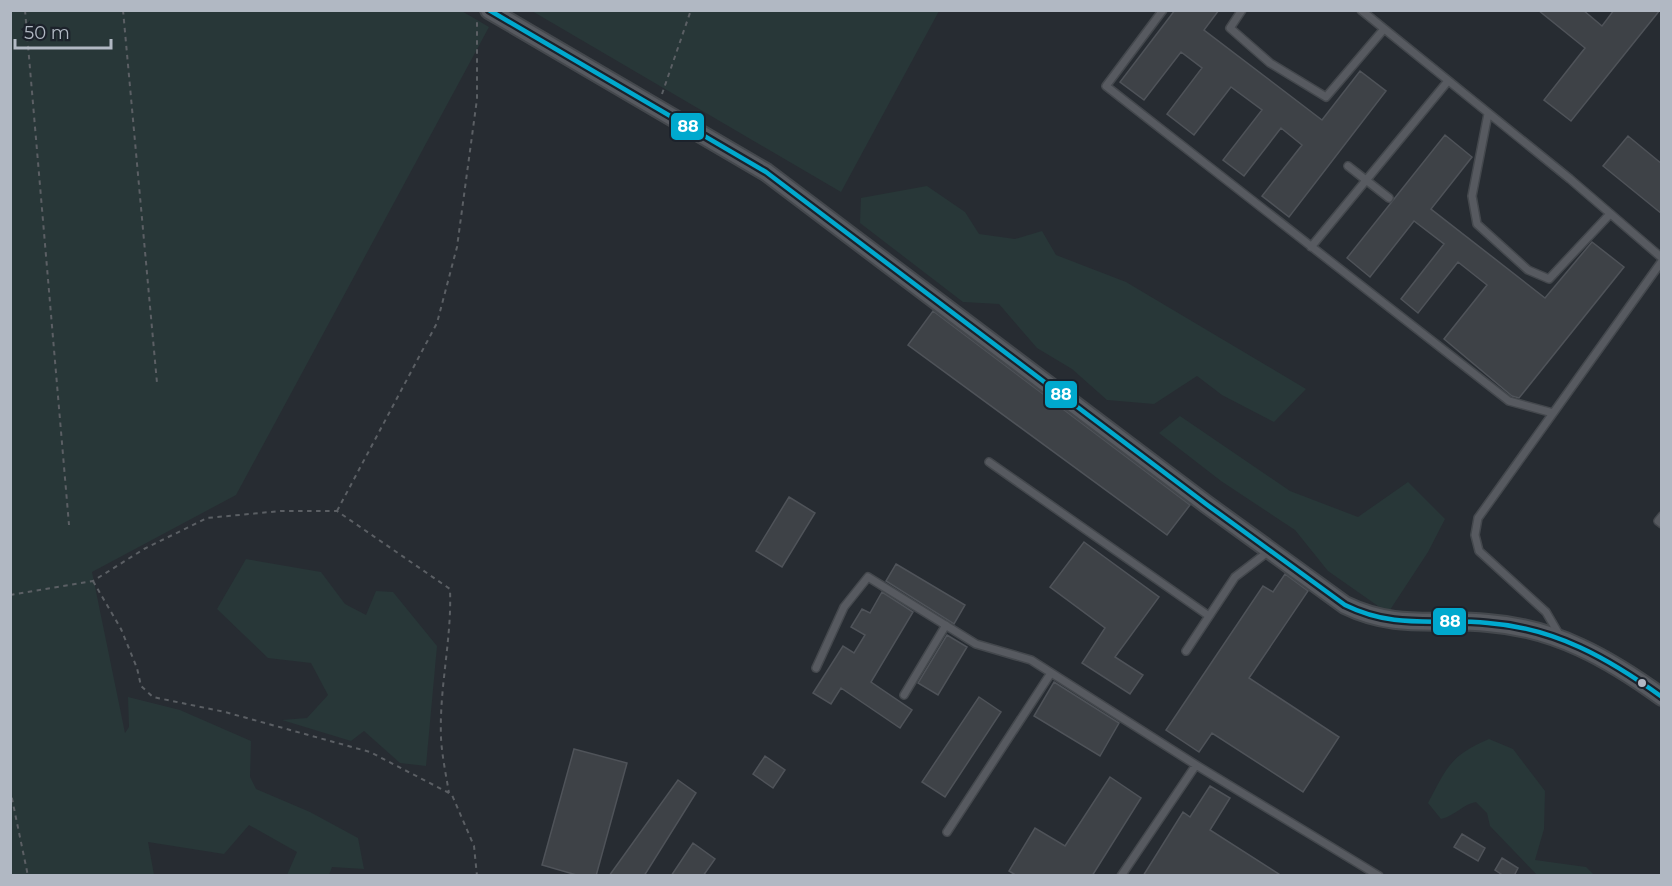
<svg xmlns="http://www.w3.org/2000/svg" width="1672" height="886" font-family="Montserrat,sans-serif">
<style>
.green{fill:#283738}
.building{fill:#3e4247;stroke:#4f5359;stroke-width:1.5}
.lines{fill:none;stroke-linecap:round;stroke-linejoin:round}
.service-casing{stroke:#44484d;stroke-width:10}
.tertiary-casing{stroke:#44484d;stroke-width:20}
.path{stroke:#5b5f64;stroke-width:2;stroke-dasharray:4.5 4.5;stroke-linecap:butt}
.service{stroke:#575a60;stroke-width:7}
.tertiary{stroke:#575a60;stroke-width:16}
.bus-1-casing{stroke:#1c222b;stroke-width:9}
.bus-1{stroke:#00a9ce;stroke-width:4.5}
.bus-dot{fill:#b1b8c3;stroke:#1c222b;stroke-width:2}
.line-badge{stroke:#1c222b;stroke-width:2}
.badge-label{font-size:16px;text-anchor:middle;font-weight:bold;fill:#fff}
</style>
<rect width="100%" height="100%" fill="#272c32"/>
<!-- green -->
<path class="green" d="M460 10 489 27 236 495 92 572 125 733 129 727 128 697 180 710 251 741 250 777 256 789 310 812 358 838 364 869 332 867 329 875H287L297 852 249 825 224 854 148 842 154 875H11V11Z
M532 11H939L841 192Z
M927 186 965 212 979 234 1015 239 1042 231 1056 255 1126 282 1306 389 1274 422 1222 395 1197 376 1154 404 1107 400 1072 369 1037 348 999 304 963 302 860 223 861 198Z
M1180 416 1290 491 1358 517 1408 482 1445 519 1428 552 1388 613 1328 571 1295 530 1221 481 1159 433Z
M246 559 321 572 345 604 366 615 376 591 393 592 437 646 426 766 400 763 364 731 351 741 282 720 307 718 328 695 311 663 268 658 217 609Z
M1489 739 1513 749 1545 791 1544 829 1535 860 1586 867 1594 875H1537L1490 826 1487 813 1476 802C1463 804 1455 816 1441 819L1428 803C1447 767 1451 755 1489 739Z"/>
<!-- building -->
<path class="building" d="M1175 10H1219L1204 30 1322 120 1360 71 1386 91 1289 217 1262 196 1302 145 1281 128 1244 176 1223 160 1262 110 1231 87 1194 135 1167 114 1202 68 1181 52 1144 100 1120 82Z
M1538 10H1583L1602 26 1614 10H1660L1571 121 1544 100 1585 48Z
M1445 135 1472 157 1431 209 1545 298 1592 242 1624 267 1519 398 1512 396 1444 339 1487 285 1458 262 1418 313 1401 299 1444 244 1414 221 1370 277 1347 258Z
M1628 136 1662 164V214L1603 166Z
M933 311 1190 505 1167 535 908 345Z
M789 497 815 513 782 567 756 551Z
M1084 542 1159 597 1115 657 1143 675 1130 694 1082 663 1105 628 1050 587Z
M896 564 965 605 954 624 886 581Z
M1285 574 1308 591 1249 678 1339 737 1303 792 1212 733 1199 752 1166 730 1263 586 1273 592Z
M882 592 913 612 871 682 912 710 900 728 841 688 831 704 813 693 843 646 854 653 865 635 851 627 862 609 870 613Z
M947 635 967 647 938 695 918 683Z
M1054 682 1119 723 1100 756 1034 716Z
M979 697 1001 712 945 797 922 782Z
M574 749 627 763 596 876H580L542 865Z
M765 756 785 770 773 788 753 774Z
M1110 777 1141 798 1092 876H1017L1009 871 1035 828 1065 846Z
M678 780 696 793 644 876H609Z
M1210 786 1230 798 1210 830 1282 876H1143L1183 812 1190 817Z
M1462 834 1485 848 1478 861 1454 847Z
M693 843 715 859 703 876H671Z
M1502 858 1518 868 1514 876H1504L1495 870Z"/>
<g class="lines">
<defs>
<path id="service" d="M1163 10 1106 86 1509 401 1553 413
M1242 10 1230 28 1270 63 1326 97 1384 29
M1361 10 1570 179 1662 258
M1488 114 1472 196 1477 224 1528 270 1549 279 1610 214
M1348 166 1389 198
M1311 247 1448 81
M989 462 1209 616
M1662 516 1658 521 1662 524
M1560 636 1546 612 1479 551 1475 535 1478 518 1662 261
M1186 651 1235 577 1269 551
M816 668 844 607 868 577 976 644 1031 660 1196 765 1379 876
M904 695 946 625
M947 832 1051 673
M1121 876 1196 765"/>
<path id="tertiary" d="M489 10 766 172 1206 504 1345 605C1396 630 1435 618 1488 623 1555 628 1608 658 1662 697"/>
</defs>
<!-- service casing -->
<use href="#service" class="service-casing"/>
<!-- tertiary casing -->
<use href="#tertiary" class="tertiary-casing"/>
<!-- path -->
<path class="path" d="M25 10 69 525
M123 10 157 383
M662 94 691 10
M337 511 437 323 457 247 477 99V19
M93 581 121 629 137 668 141 686 153 697 225 712 370 752 449 793 452 795 474 846 477 876
M10 595 93 581 144 549 207 518 281 511H337L450 589C452 639 439 688 441 738 442 756 446 775 449 793
M10 789 28 876"/>
<!-- service -->
<use href="#service" class="service"/>
<!-- tertiary -->
<use href="#tertiary" class="tertiary"/>
<defs>
<path id="bus-1" d="M489 10 766 172 1206 504 1345 605C1396 630 1435 618 1488 623 1555 628 1608 658 1662 697"/>
</defs>
<!-- bus-1 casing -->
<use href="#bus-1" class="bus-1-casing"/>
<!-- bus-1 -->
<use href="#bus-1" class="bus-1"/>
</g>
<!-- markers -->
<circle class="bus-dot" cx="1642" cy="683" r="5"/>
<g class="line-badge">
<rect x="670" y="112" width="35" height="29" rx="6" fill="#00a9ce"/>
<rect x="1044" y="380" width="34" height="29" rx="6" fill="#00a9ce"/>
<rect x="1432" y="607" width="35" height="29" rx="6" fill="#00a9ce"/>
</g>
<g class="badge-label">
<text x="688" y="132">88</text>
<text x="1061" y="400">88</text>
<text x="1450" y="627">88</text>
</g>
<!-- border -->
<rect width="1672" height="886" fill="none" stroke="#b1b8c3" stroke-width="24"/>
<!-- scale -->
<path d="M15 39v9h96v-9" fill="none" stroke="#b1b8c3" stroke-width="3"/>
<text x="24" y="39" font-size="18" fill="#b1b8c3" stroke="#1c222b" stroke-width="4.5" paint-order="stroke">50 m</text>
</svg>
